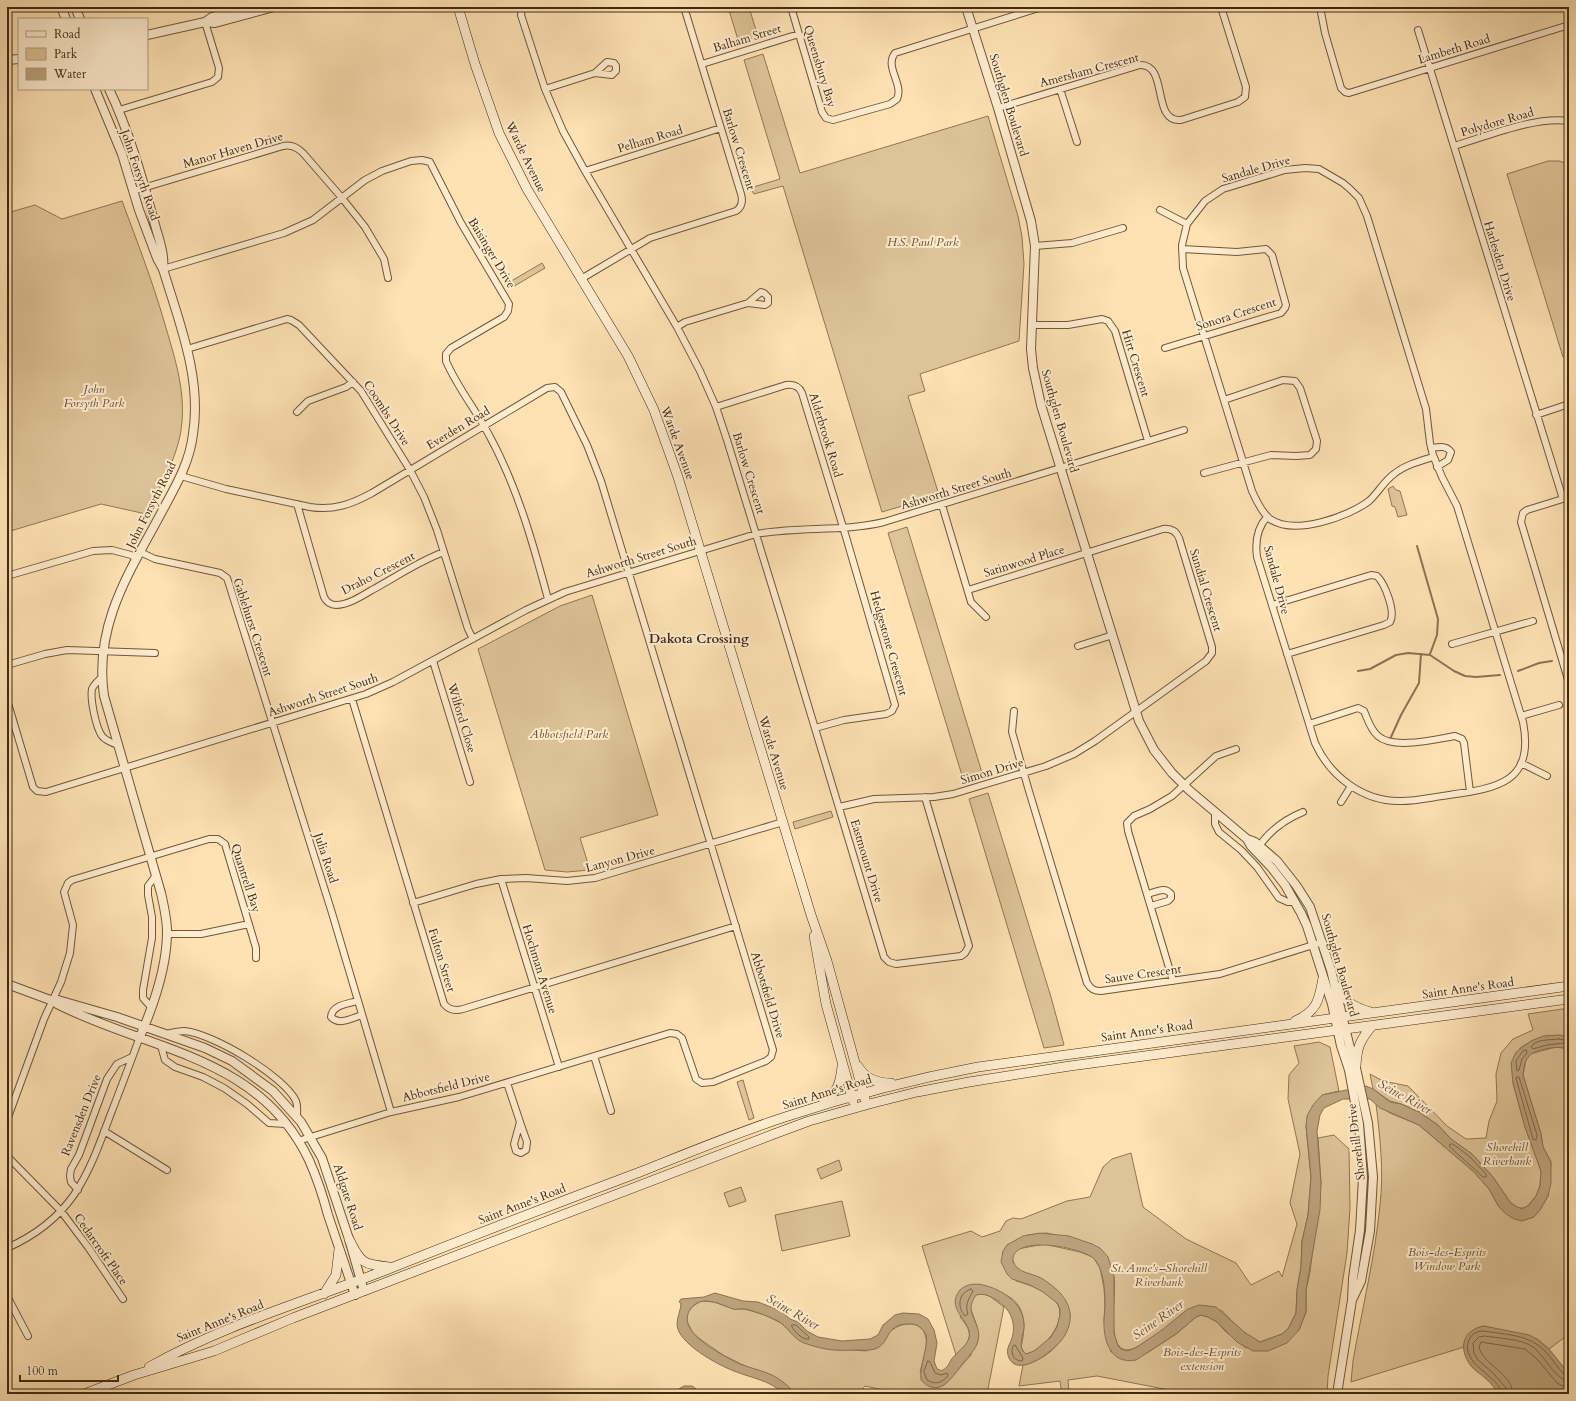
<svg xmlns="http://www.w3.org/2000/svg" width="1576" height="1401" font-family="Cardo,serif">
<style>
.green{fill:#dec398;stroke:#8f7654}
.water{fill:#bda37d;stroke:#8b7252}
.lines{fill:none;stroke-linecap:round;stroke-linejoin:round}
.shore{stroke:#7e6647;stroke-width:1}
.stream{stroke:#8b7252;stroke-width:2}
.minor-casing{stroke:#70573a;stroke-width:8}
.tertiary-casing{stroke:#70573a;stroke-width:10}
.secondary-casing{stroke:#402911;stroke-width:10}
.minor{stroke:#feecce;stroke-width:6}
.tertiary{stroke:#feecce;stroke-width:8}
.secondary{stroke:#feecce;stroke-width:9}
.labels{text-anchor:middle;dominant-baseline:central;stroke-width:4;stroke-linejoin:round;paint-order:stroke}
.street-label{font-size:12px;fill:#402911;stroke:#feecce}
.park-label{font-size:12px;font-style:italic;fill:#685033;stroke:#feecce}
.neighbourhood-label{font-size:13px;font-weight:bold;fill:#402911;stroke:#feecce}
.water-label{font-size:13px;font-style:italic;fill:#664e31;stroke:#feecce}
</style>
<rect width="100%" height="100%" fill="#fee2b4"/>
<filter id="stains"><feTurbulence type="fractalNoise" baseFrequency=".005" numOctaves="4"/><feColorMatrix values="0 0 0 0 .2 0 0 0 0 .09 0 0 0 0 .02 0 0 0 .5 -.17"/></filter>
<radialGradient id="worn" r=".72"><stop offset=".6" stop-color="#630" stop-opacity="0"/><stop offset="1" stop-color="#630" stop-opacity=".3"/></radialGradient>
<!-- green -->
<path class="green" d="M728 7H749L758 37 739 43Z
M763 54 800 173 988 116 1018 216 1022 237 1024 264 1019 341 920 374 925 391 908 396 939 495 882 512 783 186 754 194 750 188 780 179 744 60Z
M1548 161H1559L1569 164V355L1563 357 1507 174Z
M122 201C137 241 152 280 164 321 175 359 188 396 180 436 174 464 159 489 146 514L101 504 7 532V213L35 205 62 219Z
M542 263 545 268 511 288 508 283Z
M1393 486 1396 490 1400 491 1407 515 1398 517 1395 507 1392 506 1388 489Z
M907 527 983 776 964 782 888 533Z
M592 595 658 815 580 838 590 870 567 872 545 870 478 649 560 606Z
M988 793 1051 997 1064 1045 1044 1048 969 799Z
M831 811 833 817 795 829 793 822Z
M1569 1008V1037C1551 1033 1536 1037 1520 1048L1513 1083 1525 1127 1541 1171 1540 1186 1536 1196 1526 1208H1518L1510 1202 1493 1177 1472 1154 1451 1139 1438 1125 1419 1112 1401 1104 1390 1101 1373 1089 1370 1074 1383 1081 1408 1086 1447 1126 1466 1139 1486 1138 1489 1121 1497 1101 1496 1074 1501 1053 1513 1039 1533 1030 1528 1014Z
M1319 1042 1330 1047 1339 1091 1322 1095 1306 1126 1311 1177 1308 1215 1302 1241 1301 1267 1297 1290 1296 1313 1288 1329 1282 1334 1260 1342C1249 1337 1239 1328 1231 1320 1228 1317 1225 1313 1222 1311 1220 1310 1216 1309 1214 1308 1195 1301 1185 1311 1172 1323 1162 1332 1149 1342 1137 1347 1101 1365 1118 1292 1114 1277 1112 1269 1097 1251 1092 1244L1047 1233 1028 1235 1007 1245 1016 1281C1030 1285 1051 1292 1058 1305 1067 1322 1042 1353 1025 1354L1021 1347C1025 1331 1027 1309 1011 1298 1001 1292 989 1288 979 1284L960 1317C975 1335 971 1340 956 1355L922 1246 971 1231 982 1237 1000 1231 1006 1221 1013 1218 1021 1219 1067 1201 1090 1197 1103 1167 1112 1159 1131 1153 1143 1207 1186 1239 1236 1263 1251 1285 1279 1271 1282 1277 1297 1224 1290 1203 1300 1154 1288 1099 1289 1075 1299 1063 1294 1046Z
M1556 1047 1569 1049V1334L1549 1349 1537 1339 1484 1326C1470 1329 1468 1335 1464 1347L1351 1382 1353 1361C1362 1309 1375 1257 1380 1205 1384 1171 1380 1137 1376 1104L1390 1113 1419 1125 1474 1172 1489 1189 1499 1207 1506 1214 1540 1210 1548 1196 1551 1162 1543 1147 1541 1134 1523 1075 1526 1060 1530 1054Z
M743 1080 754 1118 749 1120 737 1082Z
M1334 1135 1349 1149 1350 1208 1347 1253 1328 1376 1327 1394H1190L1097 1376 1068 1380 1069 1394H1062L1060 1381 1019 1386 1023 1365C1048 1359 1069 1340 1070 1313L1015 1266 1012 1258 1013 1254 1018 1249 1044 1244 1080 1252 1093 1257 1100 1268 1104 1288 1105 1306 1104 1321 1111 1352 1147 1353 1176 1334 1196 1317 1201 1315 1208 1317 1217 1322 1225 1331 1246 1348 1299 1330 1306 1312V1290L1310 1272 1321 1183 1318 1138Z
M839 1160 842 1170 821 1179 817 1169Z
M741 1187 746 1201 729 1207 724 1193Z
M842 1201 850 1236 782 1251 775 1215Z
M982 1293 991 1297 1004 1307 987 1394H902L865 1386 858 1394H795L784 1383 741 1364 723 1355 700 1339 693 1333 687 1322V1313L693 1306 701 1301 714 1302 734 1309H745L765 1315 781 1323 790 1331 854 1350 866 1351 884 1341C890 1323 922 1315 926 1338 928 1347 922 1363 920 1372L935 1387 942 1386 946 1383 971 1355 977 1326 970 1307 971 1301 976 1295Z"/>
<!-- water -->
<path class="water" d="M1559 1035 1569 1037V1049C1560 1045 1535 1049 1529 1056 1524 1062 1524 1068 1523 1075L1541 1134 1543 1147 1551 1162V1183L1548 1196 1540 1210 1534 1217 1522 1221 1514 1219 1506 1214 1499 1207 1489 1189 1474 1172 1419 1125 1380 1108 1370 1099H1343L1324 1108 1320 1115 1317 1131 1321 1183 1320 1210 1306 1290V1312L1299 1330 1287 1343 1268 1351H1253L1237 1342 1217 1322 1208 1317 1201 1315 1196 1317 1176 1334 1136 1360C1111 1365 1103 1341 1104 1320 1104 1315 1105 1310 1105 1305 1105 1291 1104 1272 1096 1261 1087 1247 1009 1233 1013 1262 1018 1273 1031 1273 1041 1278 1063 1291 1079 1310 1065 1335 1059 1347 1019 1380 1009 1358 1006 1351 1008 1347 1011 1341 1017 1325 1012 1311 998 1301 990 1296 985 1293 976 1295 962 1314 983 1323 978 1341 976 1349 969 1356 964 1362 954 1374 940 1401 921 1380 919 1366 929 1346 926 1335 924 1330 919 1325 913 1324 883 1322 892 1343 875 1349 868 1351 861 1350 854 1350 835 1351 825 1350 807 1344 795 1341 790 1330 781 1323 774 1318 754 1311 745 1309 741 1308 736 1310 733 1309 722 1305 704 1295 693 1306 670 1330 722 1355 740 1364 750 1368 761 1370 772 1375 780 1379 789 1386 795 1394H784C770 1380 751 1378 734 1371 718 1365 677 1343 677 1324 677 1317 681 1310 681 1303L679 1302 681 1299 704 1297 715 1293 743 1301 758 1302 781 1311 790 1319 798 1322 807 1331 818 1337 842 1341 870 1339 878 1335 883 1325 895 1315 903 1313 919 1314 928 1319 934 1330 937 1343 934 1361 937 1369C941 1370 940 1371 943 1370 947 1368 949 1364 951 1360 957 1351 972 1344 969 1331 967 1319 946 1307 960 1290 966 1284 976 1283 983 1285 1001 1289 1023 1302 1024 1324 1025 1334 1016 1347 1026 1354L1034 1351 1051 1337 1057 1327 1060 1315V1309L1057 1303 1043 1292 1030 1285 1012 1279 1007 1274 1001 1262 1003 1251 1007 1245 1023 1236 1040 1233 1069 1236 1092 1244 1100 1248 1108 1257 1114 1276V1333L1118 1346 1121 1349 1128 1351 1137 1347 1162 1330 1188 1309 1199 1305 1216 1307 1244 1332 1260 1342 1282 1334 1288 1329 1296 1313 1297 1290 1301 1267 1302 1241 1308 1215 1311 1177 1306 1126 1307 1116 1313 1105 1322 1095 1366 1086 1373 1089 1390 1102 1401 1104 1419 1112 1438 1125 1451 1139 1472 1154 1493 1177 1510 1202 1515 1206 1522 1209 1529 1205 1536 1196 1540 1186 1541 1171 1525 1127 1513 1083 1511 1063 1516 1052 1531 1041 1543 1036Z
M1484 1326 1529 1335 1537 1339 1549 1349 1569 1374V1394H1500C1494 1389 1491 1382 1485 1378 1481 1374 1475 1371 1471 1366 1458 1349 1462 1330 1484 1326Z
M684 1386H692L703 1394H670Z"/>
<g class="lines">
<!-- shore -->
<path class="shore" d="M1559 1039 1565 1040V1043L1547 1045 1533 1049 1531 1047C1535 1039 1550 1040 1559 1039Z
M1526 1050 1527 1053 1522 1059 1519 1070 1517 1071 1516 1061 1523 1051Z
M1519 1077 1537 1135 1536 1140 1533 1139 1517 1082 1516 1078Z
M1450 1144H1453L1470 1157 1486 1174V1177H1483L1450 1147Z
M971 1289 973 1291C968 1300 965 1305 968 1314L965 1316C957 1307 958 1293 971 1289Z
M792 1325H796L809 1337V1339C802 1340 795 1332 792 1327Z
M1015 1345 1023 1358 1022 1361C1014 1361 1010 1354 1013 1346Z
M928 1361 930 1362 935 1373 941 1375 947 1373 948 1376C941 1383 936 1385 927 1380L924 1372Z
M1502 1394C1500 1376 1459 1364 1469 1340 1472 1333 1478 1331 1484 1331 1507 1335 1528 1334 1545 1351 1552 1358 1557 1368 1565 1375L1569 1376
M1507 1394 1506 1388 1493 1373 1478 1360 1474 1353 1473 1343 1479 1337 1484 1336C1497 1338 1523 1339 1533 1347 1544 1355 1556 1381 1569 1381
M1513 1394C1512 1373 1483 1365 1479 1347L1481 1342 1525 1349 1538 1360 1557 1383 1563 1386 1569 1387"/>
<!-- stream -->
<path class="stream" d="M1417 546 1438 619 1437 635 1430 654
M1358 671 1370 669 1396 655 1408 653 1430 655 1454 671 1465 676 1476 677 1500 675
M1518 671 1539 663 1552 661
M1391 737 1401 715 1419 683 1421 654"/>
<defs>
<path id="minor" d="M522 7 521 15 545 89 563 131 585 171 677 327 700 371 716 407 727 440 782 619 884 957 889 962 896 964 961 956 965 953 969 946 925 797
M791 7 822 112 826 118 833 120 890 104 897 99C904 84 884 67 895 53L1042 7
M1320 7 1325 33 1341 88 1345 92 1349 93 1569 25
M1418 30 1563 499
M702 64 799 34
M545 89 595 73 612 75 616 71V66L614 63 607 62 595 73
M1060 89 1077 142
M998 108 1140 65C1169 64 1151 123 1181 120L1238 102 1245 97 1246 87 1221 7
M119 110 212 82 218 77 219 68 205 22
M1454 146C1488 136 1535 116 1569 121
M585 171 721 128
M133 191 283 146C291 144 297 147 303 153L342 198 365 227 384 259 388 278
M1160 210 1187 224
M1035 246 1072 243 1123 228
M163 269 284 233 313 220 365 180 382 171 411 161 422 160 430 162 461 223 509 304 508 311 504 317 451 348 446 354V361C457 387 476 410 489 435 517 486 533 543 548 599
M581 279 650 238 736 211C742 207 743 201 741 194L684 7
M1032 325H1068L1102 319 1108 321 1115 331 1148 441
M677 327 685 322 748 303 765 305 768 303V297L764 293 761 292 748 303
M1165 348 1281 313 1285 308 1286 305 1272 255 1266 249 1237 252 1182 249
M187 349 287 319 291 320 299 325 361 391 410 470 424 497 437 530 468 629 473 639
M716 407 786 385C793 384 799 386 802 393L846 537 895 705 892 711 886 714 844 720 815 728
M297 412 308 401 346 387 353 382
M1536 415 1569 404
M1431 448C1439 447 1446 445 1451 452L1448 460 1437 467
M1204 473 1271 455 1296 456 1310 455 1316 449 1317 441 1300 388 1295 381 1283 380 1224 400
M181 476 226 489 310 507C333 511 352 504 372 493L547 388 555 387 561 392 587 445 601 481 773 1050 771 1057 766 1061 713 1082 702 1083 696 1079 695 1076 682 1038 677 1034 670 1033 459 1097 391 1112 298 1141
M1569 497 1527 510 1523 513 1521 522 1569 683
M297 504 324 597C326 601 330 605 336 605 348 605 362 596 372 590 396 577 419 561 444 552
M942 505 971 602 986 617
M1267 517C1257 528 1255 542 1257 557L1315 743C1330 776 1363 802 1401 801 1417 801 1433 797 1449 795 1497 788 1535 783 1523 722L1457 506 1442 477 1433 455 1430 443 1426 409 1367 216 1359 198 1350 189 1343 183 1319 169 1305 168 1285 170 1223 189 1205 201 1187 224 1182 245 1183 268 1252 491C1256 500 1262 513 1270 519 1294 536 1348 517 1369 501 1378 493 1384 481 1394 474 1405 465 1420 461 1433 457
M140 552 155 559 220 573 227 578 229 584 332 913 391 1112
M7 576 93 551 112 550 131 555 137 559
M1272 605 1371 575 1377 576C1385 584 1396 612 1390 622L1384 625 1287 654
M1452 644 1533 621
M1078 646 1113 635
M433 661 470 782
M7 665 45 654 67 650 155 653
M102 677C98 681 94 684 92 689 90 699 96 728 102 736 106 741 112 743 118 745
M352 699 444 1004C449 1010 456 1011 463 1009L736 926
M7 700 33 787 37 791 46 792 366 694 393 682 526 610 565 592 756 534C798 526 843 532 884 522L1184 430
M1014 711 1012 732 1029 791 1087 983C1091 989 1094 991 1101 991L1220 974 1323 942
M1521 716 1559 705
M1309 724 1358 708 1364 711C1368 720 1370 729 1378 736 1394 750 1436 739 1455 736L1462 739 1464 743 1470 792
M1521 763 1547 776
M1341 802 1351 786
M839 807 874 799 934 797 953 794 1046 766 1074 754 1095 741 1206 661 1212 653V647L1179 538C1176 531 1171 528 1163 529L968 590
M1215 812V824L1219 832 1241 850 1257 867 1279 898 1288 902H1295
M1257 849C1269 831 1283 820 1303 812
M501 879 559 1067
M1148 894C1156 892 1165 886 1171 894V898L1168 901 1151 906
M413 903 476 884 501 879 526 878 567 881 595 878 783 822
M167 934H201L249 924
M1173 981 1128 831 1127 823 1134 816 1150 809 1172 796 1216 756 1236 749
M357 1001C347 1004 332 1005 331 1017 339 1026 352 1018 362 1015
M151 1007 143 998V990L152 938V917L148 895V886L156 875
M166 1034C172 1033 178 1031 184 1031 212 1033 284 1076 296 1101 298 1106 297 1111 297 1116
M161 1046 165 1060 175 1067 203 1077 224 1088 247 1104 269 1123 286 1124
M594 1056 611 1111
M507 1083 520 1122 514 1144 516 1151 521 1153 526 1150 527 1142 520 1122
M7 1120 44 1019 61 982 70 953 73 925 64 892 68 883 72 880 209 839H218L225 844 256 948V958
M104 1131 167 1170
M7 1156 61 1211 88 1247 123 1299
M78 1190 71 1182 70 1176 71 1169 79 1155 107 1079 117 1064 132 1057
M7 1248C72 1219 87 1178 110 1116 120 1090 130 1064 139 1039
M7 1296 28 1336"/>
<path id="tertiary" d="M61 7 66 19
M75 7 80 19
M966 7 998 108 1031 221 1035 246 1031 349 1033 368 1041 405 1139 721 1154 750 1172 773 1189 790 1247 839 1255 842 1277 861 1296 885 1310 907 1331 970 1350 1048 1356 1068 1368 1123 1373 1177 1370 1231 1361 1281 1352 1300
M205 22 215 23 274 7
M147 35 205 22 212 17 250 7
M7 60 19 59
M95 89 122 154 139 210 157 258 163 269C179 322 202 378 193 434 190 460 178 482 166 504 133 567 93 622 104 696L161 893C164 906 167 919 167 932 167 967 153 1007 139 1039
M109 89C129 131 142 177 154 221 158 237 165 253 163 269
M1247 839 1251 846 1271 867 1285 885 1301 913 1307 926 1332 1004 1341 1046 1349 1070 1359 1124 1363 1178 1360 1230 1353 1278 1352 1300 1337 1394
M7 984 53 1001 58 1000 117 1017 205 1048 232 1061 273 1091 301 1122 322 1158 349 1239 364 1291
M54 1001 57 1004C149 1051 259 1055 309 1160 317 1178 323 1196 328 1215 337 1241 346 1268 355 1295"/>
<path id="secondary" d="M458 7 475 64 499 133 527 189 628 356 654 410 678 477 811 915 827 961 865 1099
M814 936 826 1004 853 1101
M1335 985C1346 1001 1351 1007 1371 1012
M1295 1021C1317 1011 1319 1001 1323 978
M858 1066C865 1079 877 1083 891 1083
M1356 1066C1357 1047 1360 1040 1372 1026
M824 1101C838 1091 840 1084 842 1067
M349 1239C361 1264 363 1264 390 1267
M324 1294 336 1275 339 1249
M149 1367C225 1324 310 1300 391 1268 474 1235 557 1203 640 1172 688 1153 736 1133 785 1117 848 1096 913 1079 978 1067L1569 986
M84 1394 134 1375 214 1351 293 1318 774 1134 809 1121 873 1103 917 1092 969 1082 1070 1066 1569 999"/>
</defs>
<!-- minor casing -->
<use href="#minor" class="minor-casing"/>
<!-- tertiary casing -->
<use href="#tertiary" class="tertiary-casing"/>
<!-- secondary casing -->
<use href="#secondary" class="secondary-casing"/>
<!-- minor -->
<use href="#minor" class="minor"/>
<!-- tertiary -->
<use href="#tertiary" class="tertiary"/>
<!-- secondary -->
<use href="#secondary" class="secondary"/>
</g>
<g class="labels">
<!-- street labels -->
<g class="street-label">
<text transform="translate(747 38) rotate(-17)">Balham Street</text>
<text transform="translate(1454 49) rotate(-17)">Lambeth Road</text>
<text transform="translate(820 66) rotate(73)">Queensbury Bay</text>
<text transform="translate(1089 70) rotate(-15)">Amersham Crescent</text>
<text transform="translate(1009 105) rotate(73)">Southglen Boulevard</text>
<text transform="translate(1497 122) rotate(-16)">Polydore Road</text>
<text transform="translate(650 139) rotate(-17)">Pelham Road</text>
<text transform="translate(739 149) rotate(73)">Barlow Crescent</text>
<text transform="translate(233 150) rotate(-16)">Manor Haven Drive</text>
<text transform="translate(526 157) rotate(64)">Warde Avenue</text>
<text transform="translate(1256 169) rotate(-16)">Sandale Drive</text>
<text transform="translate(140 175) rotate(71)">John Forsyth Road</text>
<text transform="translate(492 253) rotate(59)">Baisinger Drive</text>
<text transform="translate(1500 261) rotate(73)">Harlesden Drive</text>
<text transform="translate(1236 314) rotate(-18)">Sonora Crescent</text>
<text transform="translate(1136 363) rotate(73)">Hirt Crescent</text>
<text transform="translate(387 413) rotate(57)">Coombs Drive</text>
<text transform="translate(1060 421) rotate(74)">Southglen Boulevard</text>
<text transform="translate(458 428) rotate(-31)">Everden Road</text>
<text transform="translate(826 435) rotate(73)">Alderbrook Road</text>
<text transform="translate(678 443) rotate(70)">Warde Avenue</text>
<text transform="translate(749 473) rotate(73)">Barlow Crescent</text>
<text transform="translate(956 489) rotate(-17)">Ashworth Street South</text>
<text transform="translate(151 505) rotate(-63)">John Forsyth Road</text>
<text transform="translate(641 557) rotate(-17)">Ashworth Street South</text>
<text transform="translate(1024 561) rotate(-17)">Satinwood Place</text>
<text transform="translate(378 573) rotate(-27)">Draho Crescent</text>
<text transform="translate(1277 580) rotate(75)">Sandale Drive</text>
<text transform="translate(1206 590) rotate(73)">Sundial Crescent</text>
<text transform="translate(253 627) rotate(72)">Gablehurst Crescent</text>
<text transform="translate(889 643) rotate(74)">Hedgestone Crescent</text>
<text transform="translate(323 695) rotate(-18)">Ashworth Street South</text>
<text transform="translate(462 718) rotate(73)">Wilford Close</text>
<text transform="translate(774 753) rotate(73)">Warde Avenue</text>
<text transform="translate(992 771) rotate(-17)">Simon Drive</text>
<text transform="translate(326 858) rotate(72)">Julia Road</text>
<text transform="translate(620 859) rotate(-15)">Lanyon Drive</text>
<text transform="translate(867 861) rotate(73)">Eastmount Drive</text>
<text transform="translate(246 878) rotate(72)">Quantrell Bay</text>
<text transform="translate(442 960) rotate(73)">Fulton Street</text>
<text transform="translate(1340 965) rotate(74)">Southglen Boulevard</text>
<text transform="translate(540 969) rotate(73)">Hochman Avenue</text>
<text transform="translate(1143 974) rotate(-8)">Sauve Crescent</text>
<text transform="translate(1468 988) rotate(-8)">Saint Anne's Road</text>
<text transform="translate(768 995) rotate(73)">Abbotsfield Drive</text>
<text transform="translate(1147 1031) rotate(-8)">Saint Anne's Road</text>
<text transform="translate(446 1087) rotate(-14)">Abbotsfield Drive</text>
<text transform="translate(827 1092) rotate(-17)">Saint Anne's Road</text>
<text transform="translate(81 1115) rotate(-68)">Ravensden Drive</text>
<text transform="translate(1356 1142) rotate(-97)">Shorehill Drive</text>
<text transform="translate(348 1197) rotate(72)">Aldgate Road</text>
<text transform="translate(522 1204) rotate(-21)">Saint Anne's Road</text>
<text transform="translate(101 1249) rotate(55)">Cedarcroft Place</text>
<text transform="translate(220 1321) rotate(-22)">Saint Anne's Road</text>
</g>
<!-- park labels -->
<g class="park-label">
<text x="923" y="242">H.S. Paul Park</text>
<text x="94" y="389">John<tspan x="94" dy="14">Forsyth Park</tspan></text>
<text x="569" y="734">Abbotsfield Park</text>
<text x="1507" y="1147">Shorehill<tspan x="1507" dy="14">Riverbank</tspan></text>
<text x="1447" y="1252">Bois-des-Esprits<tspan x="1447" dy="14">Window Park</tspan></text>
<text x="1159" y="1268">St. Anne’s–Shorehill<tspan x="1159" dy="14">Riverbank</tspan></text>
<text x="1202" y="1352">Bois-des-Esprits<tspan x="1202" dy="14">extension</tspan></text>
</g>
<!-- neighbourhood labels -->
<g class="neighbourhood-label">
<text x="699" y="639">Dakota Crossing</text>
</g>
<!-- water labels -->
<g class="water-label">
<text transform="translate(1405 1097) rotate(29)">Seine River</text>
<text transform="translate(793 1312) rotate(30)">Seine River</text>
<text transform="translate(1158 1320) rotate(-35)">Seine River</text>
</g>
</g>
<!-- margin -->
<rect width="1576" height="1401" fill="none" stroke="#fee2b4" stroke-width="24"/>
<rect x="8" y="8" width="1560" height="1385" fill="none" stroke="#402911" stroke-width="2"/>
<rect x="12" y="12" width="1552" height="1377" fill="none" stroke="#402911"/>
<!-- legend -->
<rect x="18" y="18" width="130" height="72" fill="#feecce" stroke="#b29e82"/>
<rect x="26" y="31" width="20" height="6" fill="#feecce" stroke="#b29e82"/>
<text x="54" y="38" font-size="12" fill="#402911">Road</text>
<rect x="26" y="48" width="20" height="12" fill="#dec398" stroke="#b29e82"/>
<text x="54" y="58" font-size="12" fill="#402911">Park</text>
<rect x="26" y="68" width="20" height="12" fill="#bda37d" stroke="#b29e82"/>
<text x="54" y="78" font-size="12" fill="#402911">Water</text>
<!-- scale -->
<path d="M20 1375v6h98v-6" fill="none" stroke="#402911" stroke-width="2"/>
<text x="26" y="1375" font-size="12" fill="#402911" stroke="#feecce" stroke-width="3" paint-order="stroke">100 m</text>
<rect width="100%" height="100%" filter="url(#stains)"/>
<rect width="100%" height="100%" fill="url(#worn)"/>
</svg>
